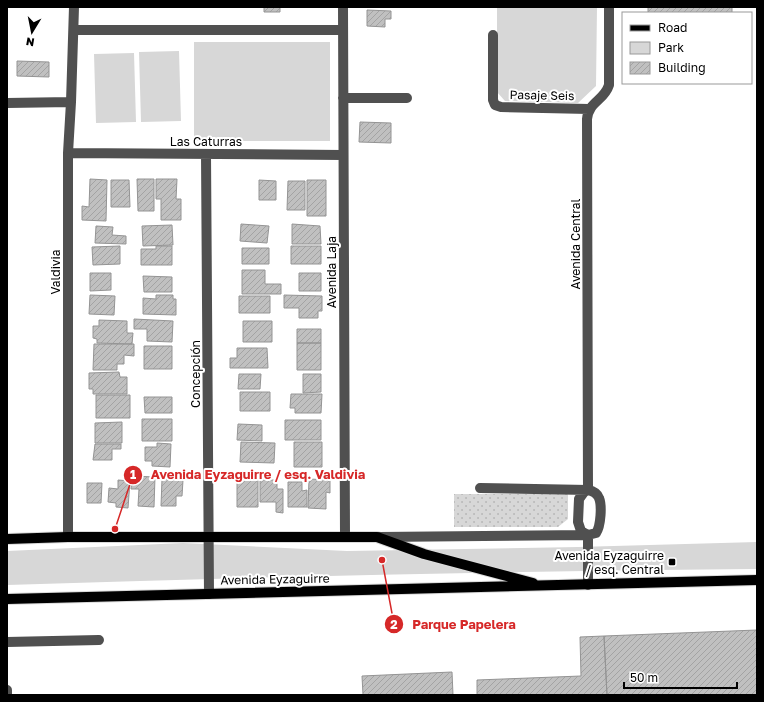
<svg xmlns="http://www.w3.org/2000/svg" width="764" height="702" font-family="'Golos Text',sans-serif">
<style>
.grass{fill:url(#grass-dots)}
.park{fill:#d7d7d7}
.building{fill:url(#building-hatch);stroke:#949494}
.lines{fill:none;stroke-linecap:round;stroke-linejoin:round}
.major-casing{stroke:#dbdbdb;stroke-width:12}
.minor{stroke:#505050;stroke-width:10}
.major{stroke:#000;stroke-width:10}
.poi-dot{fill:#000;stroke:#fff;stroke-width:1.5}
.labels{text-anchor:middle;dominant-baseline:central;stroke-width:4;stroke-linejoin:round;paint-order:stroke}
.street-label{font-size:12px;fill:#000;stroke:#fff}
.poi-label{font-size:12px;fill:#000;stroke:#fff;text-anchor:end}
.leader{fill:none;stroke:#d62828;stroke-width:1.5}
.callout-dot{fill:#d62828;stroke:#fff;stroke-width:1.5}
.mark-label{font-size:12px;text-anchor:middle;font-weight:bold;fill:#fff}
.callout-label{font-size:13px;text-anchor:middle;font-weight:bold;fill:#d62828;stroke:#fff;stroke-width:4;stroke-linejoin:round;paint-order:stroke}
</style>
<defs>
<pattern id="grass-dots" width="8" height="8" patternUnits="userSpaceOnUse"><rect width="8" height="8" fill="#d7d7d7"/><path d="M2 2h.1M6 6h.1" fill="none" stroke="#b7b7b7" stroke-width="1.8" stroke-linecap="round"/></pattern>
<pattern id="building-hatch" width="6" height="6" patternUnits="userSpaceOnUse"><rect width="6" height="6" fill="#c0c0c0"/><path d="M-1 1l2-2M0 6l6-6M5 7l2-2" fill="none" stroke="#a3a3a3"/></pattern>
</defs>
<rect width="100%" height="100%" fill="#fff"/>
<!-- grass -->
<path class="grass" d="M454 494H568V519L558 527H454Z"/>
<!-- park -->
<path class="park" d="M497 7H597L596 86 578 103 505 101 497 92Z
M194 42H330V141H194Z
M179 51 181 121 141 122 139 52Z
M134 53 136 122 96 123 94 54Z
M757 542V569C507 571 257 577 7 585V551L183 543 347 551 578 547Z"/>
<!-- building -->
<path class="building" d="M264 7H280V12H264Z
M648 7H732V13H648Z
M367 10 391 11V19H385V27L367 26Z
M17 61 49 62V77L17 76Z
M360 122 391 123V143L359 142Z
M90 179 107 180 106 221 82 220V206L89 207Z
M137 179H154V211H138Z
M156 179H177L176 199H181V220H161V199H156Z
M111 180H129L130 207H111Z
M259 180 276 181V200H259Z
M307 180H326V216H307Z
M288 181H305V210H287Z
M241 224 269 226 267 243 240 241Z
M292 224 320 226 321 244H292Z
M172 225 173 245 143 246 142 226Z
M96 226 113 227 112 235 126 236V244L95 243Z
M120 246V264L93 265 92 247Z
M156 246H172V265H141V249H156Z
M291 246H321V264H291Z
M242 248H269V264H242Z
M242 270H265V284H281V294H242Z
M90 273H111V290L90 291Z
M299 273H321V291H299Z
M143 276 172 277V292H144Z
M90 295 115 296 114 315 89 314Z
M156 295H173V299H176V315L143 314V298L156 299Z
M284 295 322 296V311H318V318H299V308H284Z
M239 296H270V313H239Z
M134 319 173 321 172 342 147 341V329H134Z
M99 320 127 321V333H133L132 344 97 343V339L93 338V326H99Z
M243 321H272V342H243Z
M297 329H321V343H297Z
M297 343H321V370H297Z
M94 344H134V356L124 355V364H117V370H93Z
M144 346H172V369H144Z
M237 348H267L268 368H230V358H237Z
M119 372 120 377H127V394H93V389H89V373Z
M239 374H261L260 389H238Z
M303 374H321V392L303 393Z
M240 392H270V411H240Z
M291 394H322L321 413H295V408H290Z
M96 395H130V418H96Z
M144 397H172V413H145Z
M142 419H172V441H142Z
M285 420H321V440H285Z
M122 422V443H95V423Z
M238 424 262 425V441L237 440Z
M241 442 275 443 274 463 240 462Z
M294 442H322V467H294Z
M157 443 171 444 170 467 152 466V461H145V447H157Z
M95 444H121V449H112V460H93Z
M132 476 155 477 154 507 138 506 139 489H131Z
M237 478H258V507H237Z
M162 479 183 480 182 496H176V506H161Z
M309 479 330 480V493L326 492V509L308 508Z
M118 480 130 481 128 508 116 507V503L108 502 109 488 118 489Z
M260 480H277V489H283V513L276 512V502H260Z
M288 482H302V491L307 490V507H288Z
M87 483H102L101 503H87Z
M757 630V695H607L604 636Z
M604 636 607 695H477V680L581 676 580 637Z
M452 672 453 695H363L362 676Z"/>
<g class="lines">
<defs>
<path id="major" d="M7 539 68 537H377L424 554 533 583
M7 599 757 580"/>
</defs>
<!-- major casing -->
<use href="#major" class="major-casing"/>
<!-- minor -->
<path class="minor" d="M343 7 345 537
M74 30H343
M493 35V100L495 105 501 107 589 109
M343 98H407
M7 103 71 102
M68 153 343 155
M206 154 209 594
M588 490 587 119C589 101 604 101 609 85V7
M588 535 581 531 578 522 579 499 584 492 588 490
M68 537V153L71 102 74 7
M379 537 588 535 596 533C601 526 602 505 599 498 597 493 593 491 588 490L480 488
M588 585V535
M7 642 99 640
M7 690V695"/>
<!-- major -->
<use href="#major" class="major"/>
</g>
<!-- markers -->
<rect class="poi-dot" x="668" y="558" width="8" height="8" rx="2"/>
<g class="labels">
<!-- street labels -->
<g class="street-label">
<text transform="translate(542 95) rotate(1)">Pasaje Seis</text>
<text x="206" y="141">Las Caturras</text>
<text transform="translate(575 244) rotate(-90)">Avenida Central</text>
<text transform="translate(55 272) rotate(-90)">Valdivia</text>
<text transform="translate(331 272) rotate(-90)">Avenida Laja</text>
<text transform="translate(195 374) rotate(-90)">Concepción</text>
<text transform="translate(275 579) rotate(-1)">Avenida Eyzaguirre</text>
</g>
<!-- poi labels -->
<g class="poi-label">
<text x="664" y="555">Avenida Eyzaguirre<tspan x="664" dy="14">/ esq. Central</tspan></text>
</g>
</g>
<!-- callouts -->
<path class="leader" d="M115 529L133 475M382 560L394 624"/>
<g class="callout-dot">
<circle cx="115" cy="529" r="4"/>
<circle cx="382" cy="560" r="4"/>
<circle cx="133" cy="475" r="10"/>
<circle cx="394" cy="624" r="10"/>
</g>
<g class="mark-label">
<text x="133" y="479">1</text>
<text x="394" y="629">2</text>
</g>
<g class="callout-label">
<text x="258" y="479">Avenida Eyzaguirre / esq. Valdivia</text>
<text x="464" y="629">Parque Papelera</text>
</g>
<!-- border -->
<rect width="764" height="702" fill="none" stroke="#000000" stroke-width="16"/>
<!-- legend -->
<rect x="622" y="12" width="130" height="72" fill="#ffffff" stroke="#999999"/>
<rect x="630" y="25" width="20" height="6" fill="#000000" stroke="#999999"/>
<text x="658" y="32" font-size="12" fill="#000000">Road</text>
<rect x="630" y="42" width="20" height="12" fill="#d7d7d7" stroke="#999999"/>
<text x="658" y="52" font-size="12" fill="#000000">Park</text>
<rect x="630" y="62" width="20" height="12" fill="url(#building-hatch)" stroke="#999999"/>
<text x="658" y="72" font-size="12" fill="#000000">Building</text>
<!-- north arrow -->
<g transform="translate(32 32) rotate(190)" stroke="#ffffff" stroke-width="3" paint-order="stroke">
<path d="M0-3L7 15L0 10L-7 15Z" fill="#000000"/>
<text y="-6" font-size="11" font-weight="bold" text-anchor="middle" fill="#000000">N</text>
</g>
<!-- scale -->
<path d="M624 682v6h113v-6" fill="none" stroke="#000000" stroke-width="2"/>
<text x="630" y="682" font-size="12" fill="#000000" stroke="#ffffff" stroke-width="3" paint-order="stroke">50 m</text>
</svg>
